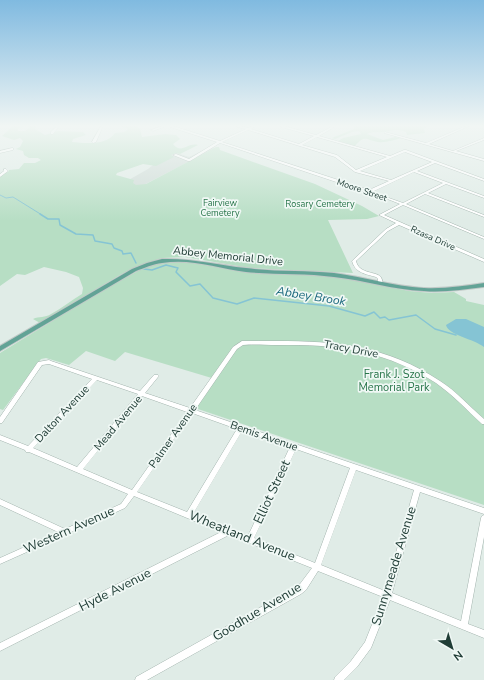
<svg xmlns="http://www.w3.org/2000/svg" width="484" height="680" font-family="'Nunito Sans',sans-serif">
<style>
.built{fill:#cedbd6}
.green{fill:#b7dec4}
.water{fill:#85c4d4}
.lines{fill:none;stroke-linecap:round;stroke-linejoin:round}
.stream-far1{stroke:#85c4d4;stroke-width:1}
.stream{stroke:#85c4d4;stroke-width:1.5}
.minor-casing{stroke:#a3b4ae;stroke-width:1}
.major-casing{stroke:#c1c9c7;stroke-width:2}
.minor{fill:#fff;fill-rule:evenodd}
.major{fill:#62a396;fill-rule:evenodd}
.labels{text-anchor:middle;dominant-baseline:central;stroke-width:3.5;stroke-linejoin:round;paint-order:stroke}
.far-street-label{font-size:9px;fill:#203d36;stroke:#f0f8f5}
.far-park-label{font-size:9px;fill:#28754a;stroke:#f0f8f5}
.street-label{font-size:11px;fill:#203d36;stroke:#f0f8f5}
.park-label{font-size:11px;fill:#28754a;stroke:#f0f8f5}
.water-label{font-size:12px;font-style:italic;fill:#17667b;stroke:#f0f8f5}
.near-street-label{font-size:13px;fill:#203d36;stroke:#f0f8f5}
</style>
<rect width="100%" height="100%" fill="#e0ece7"/>
<!-- built -->
<path class="built" d="M210 147 215 148 132 191 118 186 148 169 171 151 189 157Z"/>
<!-- green -->
<path class="green" d="M13 126 24 127 18 128V131H25L29 128 28 126H36L35 129 45 135 58 131 83 132 86 135 73 139 72 142C86 143 106 146 115 133L124 132 128 129 120 126H137L140 129 142 137 165 134 176 135 180 139 173 144C182 155 187 142 198 145L180 154 176 153 171 155 174 157 156 166 143 164 117 173 116 175 134 180 133 183 136 185 146 184 216 147H219L220 150 315 184 362 206 379 216 367 219 328 220 353 273 250 268 185 257 162 258 136 267 120 275 40 323 33 319C39 316 45 318 51 314 62 308 72 300 82 294L83 288 79 277 66 272 44 267 25 275 17 274 0 286V173L8 172 9 170 19 169 24 163H35L41 160 38 158H29L24 155 23 151 16 149 20 147 23 141 20 138 14 140 2 136Z
M354 126H428L424 129 425 133 407 135 406 132C395 128 393 131 383 132 377 133 373 131 367 134L383 140 395 137 401 138C394 140 385 143 378 142 366 140 365 134 355 146L338 141 343 138 361 134 359 131 352 132 335 139 332 138 354 129Z
M181 261 248 272 316 275 354 280 409 291 432 293 454 292 466 299V301L484 305V505L195 408 215 379 125 352 115 361 86 351 69 365 46 358 41 359 3 410 0 409V353L98 293 145 267 162 262Z"/>
<!-- water -->
<path class="water" d="M456 319H466L484 327V347C474 339 448 335 446 325Z"/>
<g class="lines">
<!-- stream-far1 -->
<path class="stream-far1" d="M0 195 6 198 13 197 42 215"/>
<!-- stream -->
<path class="stream" d="M40 214 48 219H59L60 225 76 234 93 235 95 241 112 244 114 248 122 251 123 254 131 253 136 263
M144 269 152 270 166 265 178 268 176 272 190 286 200 284 213 298 237 304 254 298 329 306 365 316 374 312 380 318 385 317 389 320 416 315 435 329 456 335"/>
<defs>
<path id="minor" d="M57 126H59L53 134H51V132Z
M101 126H103L96 142 93 143 92 142Z
M163 126H166L153 131 151 130Z
M170 126H173L220 141 246 129 237 127V126H240L248 128 253 126H256L251 129 299 144 314 136 281 127V126H284L316 135 333 126H336L319 136 390 156 404 150H406L484 179V181L435 163 417 171 484 196V198L446 184 428 193 484 215V217L425 194 406 204 484 237V239L403 205 384 215 484 259V262L399 225 388 231 356 261C360 278 385 268 382 284H378V279L376 277C366 274 355 273 352 261L386 229 396 223 379 215 400 204 390 200 220 143 190 161H188L173 155 176 154 189 159 217 142 170 127ZM248 130 335 157 355 172 389 181 369 190 222 142ZM317 137 387 157 356 170 337 155 302 145ZM405 152 432 162 391 180 360 171ZM414 172 443 183 403 203 372 192Z
M466 126H469L429 144 453 151 484 138V140L456 151 484 159V161L384 133 385 132 426 143Z
M12 148H13V150L0 153V151Z
M4 169H6L8 171 0 177V174L4 171Z
M242 341C253 341 264 341 276 341 337 341 387 346 440 381 456 391 469 406 484 419V424H482C467 410 453 395 436 383 385 350 336 344 277 345 266 345 254 344 243 345L237 349 195 410 484 508V514L420 492 392 593 461 621 481 518 482 516 484 515V537L468 624 484 630V638L390 600 371 648 357 667 344 680H334L335 677 351 661 365 642 383 597 318 571 306 590 301 594 147 680H135L136 677 295 588 300 584 312 568 229 535 0 651V643L221 532 134 496 125 508 0 564V558L58 532 0 505V499L65 529 121 504 128 494 29 452H26L25 450 0 440V435L28 446 92 379 49 364 42 365 2 423H0V417L38 362 49 360 51 361 140 391 154 375H158L159 376 158 377 145 393 190 408 233 347ZM97 380 138 394 77 467 33 448ZM142 396 187 412 132 490 83 469ZM192 413 237 429 187 512 137 492ZM242 431 290 447 248 536 193 514ZM296 449 350 468 315 563 254 538ZM356 470 414 490 385 591 321 565Z"/>
<path id="major" d="M162 259C192 258 218 265 246 268 276 272 305 270 334 273 364 277 393 286 424 288 444 289 464 286 484 283V287C464 289 444 293 424 291 393 290 364 280 334 277 305 273 275 275 246 272 218 268 190 258 162 263 153 264 144 268 136 271L0 351V346L132 269 147 263Z"/>
</defs>
<!-- minor casing -->
<use href="#minor" class="minor-casing"/>
<!-- major casing -->
<use href="#major" class="major-casing"/>
<!-- minor -->
<use href="#minor" class="minor"/>
<!-- major -->
<use href="#major" class="major"/>
</g>
<!-- sky -->
<linearGradient id="sky" x2="0" y2="1"><stop stop-color="#80bae0"/><stop offset="0.57" stop-color="#f1f6f4"/><stop offset="1" stop-color="#f1f6f4" stop-opacity="0"/></linearGradient>
<rect width="484" height="221" fill="url(#sky)"/>
<g class="labels">
<!-- far-street labels -->
<g class="far-street-label">
<text transform="translate(362 190) rotate(19)">Moore Street</text>
<text transform="translate(433 238) rotate(24)">Rzasa Drive</text>
</g>
<!-- far-park labels -->
<g class="far-park-label">
<text x="220" y="203">Fairview<tspan x="220" dy="10">Cemetery</tspan></text>
<text x="320" y="204">Rosary Cemetery</text>
</g>
<!-- street labels -->
<g class="street-label">
<text transform="translate(228 256) rotate(6)">Abbey Memorial Drive</text>
<text transform="translate(351 349) rotate(11)">Tracy Drive</text>
<text transform="translate(62 414) rotate(-47)">Dalton Avenue</text>
<text transform="translate(118 423) rotate(-50)">Mead Avenue</text>
<text transform="translate(173 436) rotate(-55)">Palmer Avenue</text>
<text transform="translate(264 436) rotate(19)">Bemis Avenue</text>
</g>
<!-- park labels -->
<g class="park-label">
<text x="394" y="374">Frank J. Szot<tspan x="394" dy="13">Memorial Park</tspan></text>
</g>
<!-- water labels -->
<g class="water-label">
<text transform="translate(311 296) rotate(9)">Abbey Brook</text>
</g>
<!-- near-street labels -->
<g class="near-street-label">
<text transform="translate(272 492) rotate(-65)">Elliot Street</text>
<text transform="translate(69 530) rotate(-24)">Western Avenue</text>
<text transform="translate(242 536) rotate(22)">Wheatland Avenue</text>
<text transform="translate(394 566) rotate(-73)">Sunnymeade Avenue</text>
<text transform="translate(115 590) rotate(-27)">Hyde Avenue</text>
<text transform="translate(257 612) rotate(-31)">Goodhue Avenue</text>
</g>
</g>
<!-- north arrow -->
<g transform="translate(452 648) rotate(142)" stroke="#f0f8f5" stroke-width="3" paint-order="stroke">
<path d="M0-3L7 15L0 10L-7 15Z" fill="#203d36"/>
<text y="-6" font-size="11" font-weight="bold" text-anchor="middle" fill="#203d36">N</text>
</g>
</svg>
